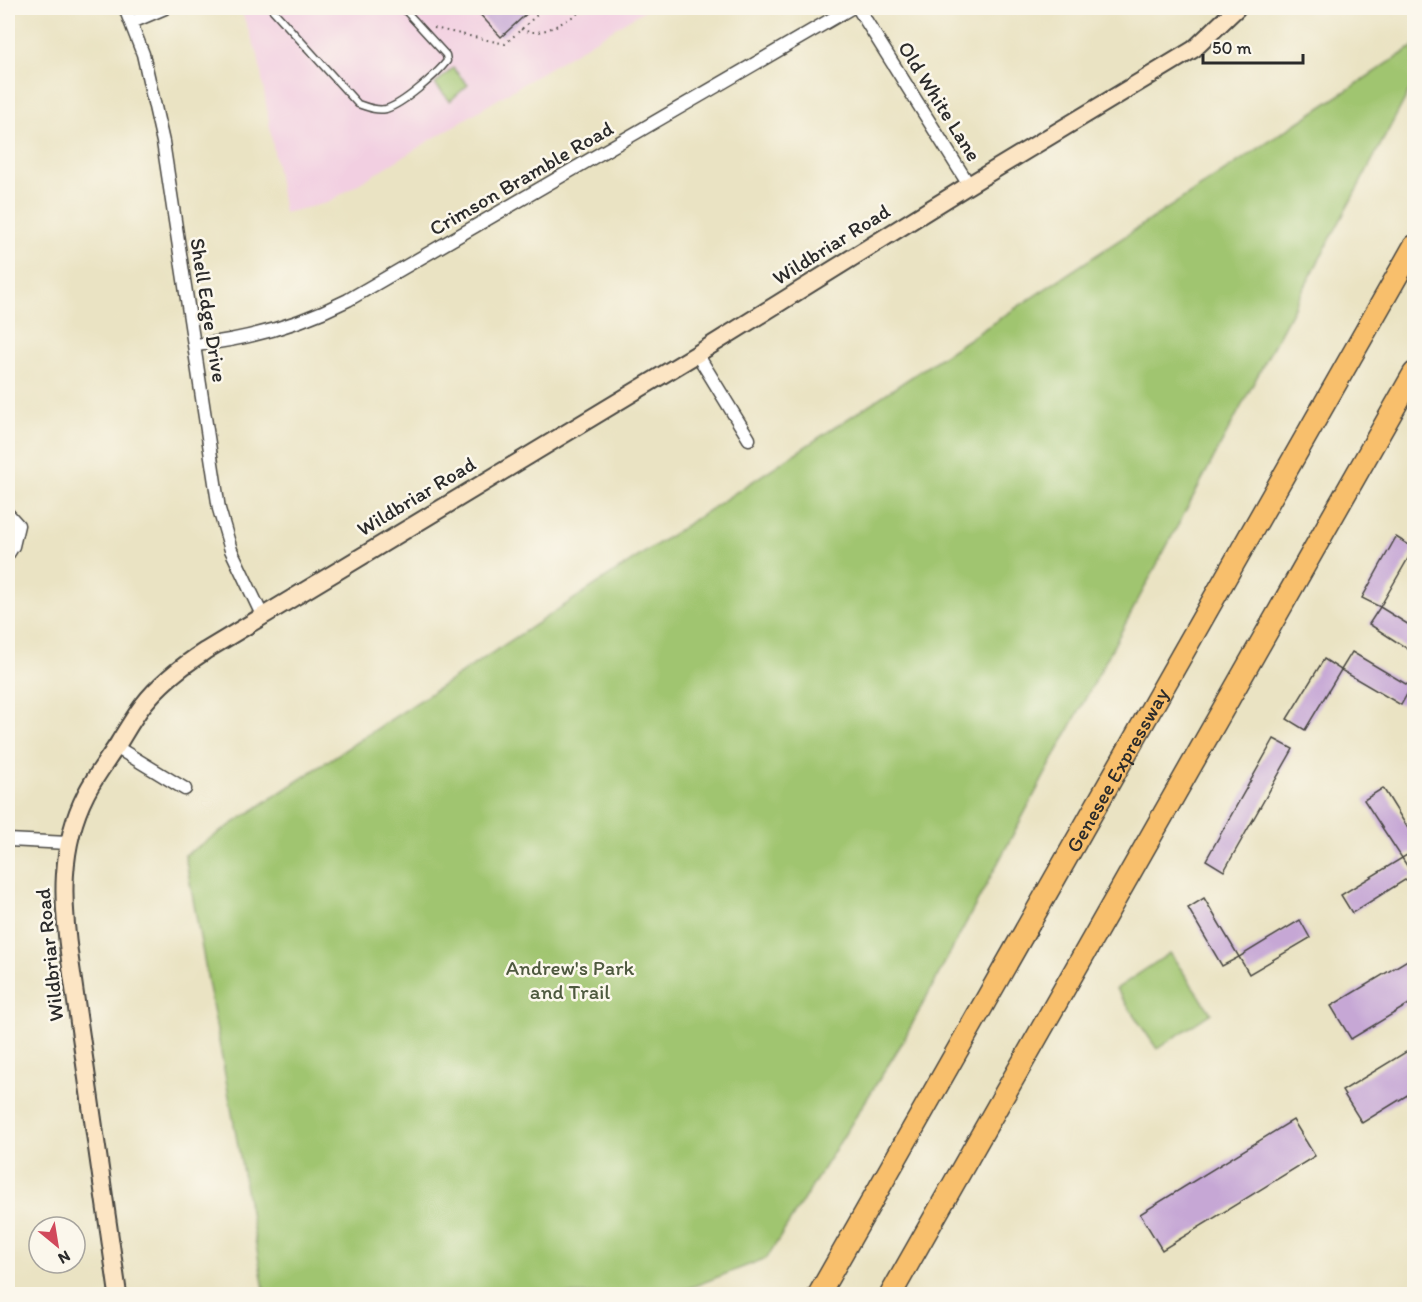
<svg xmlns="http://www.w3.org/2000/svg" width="1422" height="1302" font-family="Itim,sans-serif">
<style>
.built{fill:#f2cfe1}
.green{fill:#a0c56f;stroke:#66784d;stroke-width:1.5}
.building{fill:#c6a7d5}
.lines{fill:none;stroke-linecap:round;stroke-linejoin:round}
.lane-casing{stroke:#484742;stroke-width:9}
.street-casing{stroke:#484742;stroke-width:15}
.secondary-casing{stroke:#484742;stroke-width:20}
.highway-casing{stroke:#484742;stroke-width:24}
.path{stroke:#484742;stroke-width:2;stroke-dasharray:1.5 4.5;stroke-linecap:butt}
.lane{stroke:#fff;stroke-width:6}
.street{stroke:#fff;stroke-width:12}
.secondary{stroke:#fce5c4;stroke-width:16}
.highway{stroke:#f8bf6c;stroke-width:21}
.labels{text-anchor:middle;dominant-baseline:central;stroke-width:5;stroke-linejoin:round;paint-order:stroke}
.street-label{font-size:21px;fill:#2b2b2b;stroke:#fbf7ec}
.park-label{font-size:21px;fill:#4e593f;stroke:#fbf7ec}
</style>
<rect width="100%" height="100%" fill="#fbf7ec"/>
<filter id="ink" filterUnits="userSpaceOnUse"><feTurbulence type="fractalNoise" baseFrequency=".0167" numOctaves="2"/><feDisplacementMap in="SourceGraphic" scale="12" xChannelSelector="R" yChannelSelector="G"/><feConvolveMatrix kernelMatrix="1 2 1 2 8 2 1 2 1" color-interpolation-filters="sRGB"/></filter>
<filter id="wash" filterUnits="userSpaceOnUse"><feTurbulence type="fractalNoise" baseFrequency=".008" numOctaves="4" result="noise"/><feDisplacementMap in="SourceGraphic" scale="24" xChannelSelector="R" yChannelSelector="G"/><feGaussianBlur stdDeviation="1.35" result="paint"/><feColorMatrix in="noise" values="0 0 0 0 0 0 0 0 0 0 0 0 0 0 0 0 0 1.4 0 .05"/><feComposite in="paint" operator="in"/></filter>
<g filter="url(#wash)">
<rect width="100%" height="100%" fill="#eae3c3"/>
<!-- built -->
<path class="built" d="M240 8H648L327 203 284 213 258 55Z"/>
<!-- green -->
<path class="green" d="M1414 46V82L902 1043 767 1258 674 1294H265L185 855Z
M453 68 468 85 450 101 435 84Z
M1170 953 1211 1013 1157 1049 1116 989Z"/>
<g id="blocks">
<!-- building -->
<path class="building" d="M474 8H533L501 37Z
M1396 537 1414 548 1380 607 1362 598Z
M1380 607 1414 628V653L1369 624Z
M1352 652 1411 687 1401 705 1341 670Z
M1324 659 1341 670 1305 730 1287 719Z
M1274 739 1293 749 1224 871 1206 860Z
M1383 788 1414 838V851L1402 858 1364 800Z
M1402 858 1413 875 1352 913 1341 895Z
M1204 898 1239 957 1222 966 1188 908Z
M1300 920 1310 938 1249 974 1239 957Z
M1414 956V1001L1351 1039 1331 1006Z
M1414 1047V1091L1362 1123 1342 1091Z
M1293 1120 1315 1156 1162 1250 1140 1214Z"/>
</g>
</g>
<g filter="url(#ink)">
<use href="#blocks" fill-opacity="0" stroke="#484742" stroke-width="1.5"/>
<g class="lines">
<defs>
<path id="lane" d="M271 8 358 104C367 107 376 111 386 109 403 104 436 75 447 61L446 55 403 8"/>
<path id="street" d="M125 8 143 54 163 142 219 509 231 550 262 615
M858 8 969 185
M132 22 165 8
M196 345C250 339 299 325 348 300L851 8
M697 354 749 439
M8 514 18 525 13 546 8 554
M116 747 185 789
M8 840 68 843"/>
<path id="secondary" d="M118 1294 70 960C62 903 59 847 86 794 95 776 107 761 118 744 126 731 134 717 143 705 160 683 182 666 205 651L697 354 969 185 1194 49 1237 8"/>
<g id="highway">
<path id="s1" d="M819 1294 1414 246"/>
<path d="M891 1294 1414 373"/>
</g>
</defs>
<!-- lane casing -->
<use href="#lane" class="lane-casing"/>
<!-- street casing -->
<use href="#street" class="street-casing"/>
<!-- secondary casing -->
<use href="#secondary" class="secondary-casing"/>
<!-- highway casing -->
<use href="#highway" class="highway-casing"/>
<!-- path -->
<path class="path" d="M434 28 505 44 537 15 538 8
M521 29C543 40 568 18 587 8"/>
<!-- lane -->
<use href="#lane" class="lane"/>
<!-- street -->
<use href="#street" class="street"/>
<!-- secondary -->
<use href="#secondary" class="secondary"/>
<!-- highway -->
<use href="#highway" class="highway"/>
</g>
</g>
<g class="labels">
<!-- street labels -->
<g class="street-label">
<text transform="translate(940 101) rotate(58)">Old White Lane</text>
<text transform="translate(521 178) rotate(-30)">Crimson Bramble Road</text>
<text transform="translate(831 244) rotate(-32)">Wildbriar Road</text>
<text transform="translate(209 310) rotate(81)">Shell Edge Drive</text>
<text transform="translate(416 496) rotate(-31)">Wildbriar Road</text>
<text stroke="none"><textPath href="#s1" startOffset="603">Genesee Expressway</textPath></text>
<text transform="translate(49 955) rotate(-96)">Wildbriar Road</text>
</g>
<!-- park labels -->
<g class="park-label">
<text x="570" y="967">Andrew's Park<tspan x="570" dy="24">and Trail</tspan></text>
</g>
</g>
<!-- margin -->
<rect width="1422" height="1302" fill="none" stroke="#fbf7ec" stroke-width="30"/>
<!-- north arrow -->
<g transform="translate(57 1245) rotate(150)"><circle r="28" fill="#fbf7ec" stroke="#a8a59f" stroke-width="1.5"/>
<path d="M0-4.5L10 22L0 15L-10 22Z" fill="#d1495b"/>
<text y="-9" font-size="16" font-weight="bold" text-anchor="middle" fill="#2b2b2b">N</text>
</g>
<!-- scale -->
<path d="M1203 54v9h100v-9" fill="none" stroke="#2b2b2b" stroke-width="3"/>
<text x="1212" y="54" font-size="18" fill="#2b2b2b" stroke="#fbf7ec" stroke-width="4.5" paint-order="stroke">50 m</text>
</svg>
